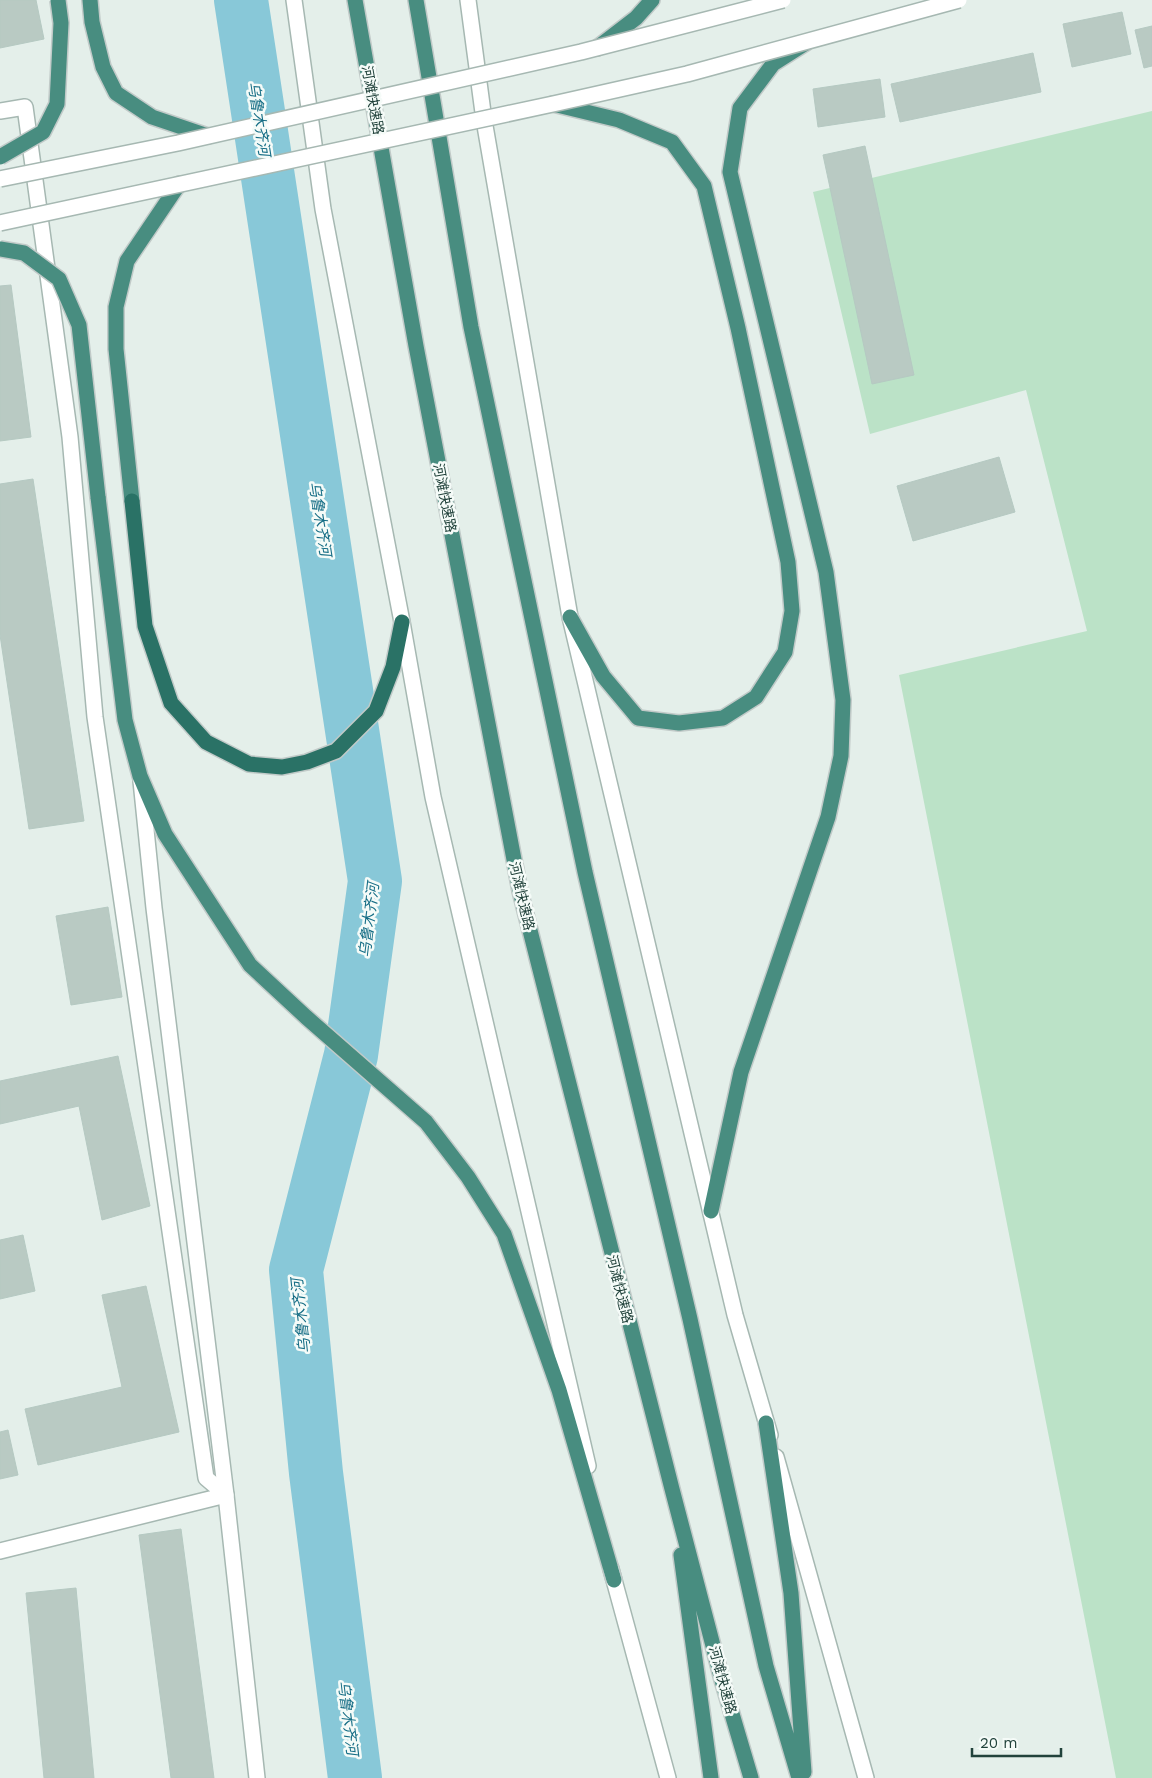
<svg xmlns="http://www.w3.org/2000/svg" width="1152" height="1778" font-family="'Work Sans','Noto Sans SC',sans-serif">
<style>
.green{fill:#bbe2c7}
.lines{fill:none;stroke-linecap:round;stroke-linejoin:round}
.river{stroke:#88c8d8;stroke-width:54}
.building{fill:#b9cac3;stroke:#b5c9c2}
.minor-casing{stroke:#a6b8b2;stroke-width:18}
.tertiary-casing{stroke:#a6b8b2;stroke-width:18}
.trunk-casing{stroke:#c1cac8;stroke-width:18}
.motorway-casing{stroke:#c1cac8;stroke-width:18}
.minor{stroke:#fff;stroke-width:15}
.tertiary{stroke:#fff;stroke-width:15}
.trunk{stroke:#488d80;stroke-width:15}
.motorway{stroke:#2a7266;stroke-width:15}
.tertiary-bridge-casing{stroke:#a6b8b2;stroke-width:18;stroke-linecap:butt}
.trunk-bridge-casing{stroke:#c1cac8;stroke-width:18;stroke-linecap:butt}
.tertiary-bridge{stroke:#fff;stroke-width:15}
.trunk-bridge{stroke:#488d80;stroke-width:15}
.labels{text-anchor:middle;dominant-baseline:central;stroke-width:5;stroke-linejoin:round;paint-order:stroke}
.street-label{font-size:14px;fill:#21423b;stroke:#f5fbf8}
.water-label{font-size:15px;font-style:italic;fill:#156d85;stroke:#f5fbf8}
</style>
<rect width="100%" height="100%" fill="#e4efea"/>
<!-- green -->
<path class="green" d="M1152 111V1778H1116L899 675 1087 631 1026 390 870 434 813 192Z"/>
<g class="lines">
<!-- river -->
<path class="river" d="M241 0 375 881 351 1055 296 1270 316 1473 355 1778"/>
</g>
<!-- building -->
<path class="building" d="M0 0H36L44 39 0 48Z
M1122 12 1131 54 1072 67 1063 24Z
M1152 26V66L1144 68 1135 30Z
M1033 53 1041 92 900 122 891 84Z
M880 79 885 117 818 127 813 89Z
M865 146 914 375 872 384 823 155Z
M11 285 31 437 0 441V286Z
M999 457 1015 512 913 541 897 486Z
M33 479 84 821 29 829 0 635V484Z
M108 907 122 997 71 1005 56 916Z
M118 1056 150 1206 102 1220 79 1106 0 1124V1081Z
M23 1235 35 1291 0 1299V1240Z
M146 1286 179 1432 38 1465 25 1409 122 1387 102 1295Z
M8 1430 18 1475 0 1479V1432Z
M181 1529 214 1778H171L139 1535Z
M76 1588 94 1778H44L26 1593Z"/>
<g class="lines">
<defs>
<path id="minor" d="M0 111 25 107 70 437 95 717 206 1478 226 1495
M0 1551 226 1495"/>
<path id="tertiary" d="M294 0 323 209 402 622 433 797 588 1466
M468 0 484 120 570 617 735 1315 770 1435
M141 781 154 908 226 1495 257 1778
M776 1457 866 1778
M611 1569 668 1778"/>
<path id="trunk" d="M90 0 92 22 103 67 116 93 152 117 208 136
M355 0 416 346 520 891 672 1489 722 1680 751 1778
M416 0 471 327 585 872 690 1319 766 1666 799 1778
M597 48 636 18 652 0
M553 104 619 120 672 142 704 186 738 328 788 562 792 611 785 652 756 697 723 718 679 723 638 718 603 676 570 617
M98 497 125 720 140 776 165 834 250 965 306 1017 426 1122 468 1177 504 1234 559 1390 614 1580
M132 501 116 349V307L127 261 179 184
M711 1211 741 1072 828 817 841 756 843 700 826 572 730 172 740 108 773 64 806 43
M766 1423 791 1593 804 1772
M681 1555 711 1778"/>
<path id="motorway" d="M132 501 145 626 171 703 206 742 249 764 282 767 307 762 336 751 376 711 393 667 402 622"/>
</defs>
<!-- minor casing -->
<use href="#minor" class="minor-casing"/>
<!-- tertiary casing -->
<use href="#tertiary" class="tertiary-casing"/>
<!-- trunk casing -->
<use href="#trunk" class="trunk-casing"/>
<!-- motorway casing -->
<use href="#motorway" class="motorway-casing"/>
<!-- minor -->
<use href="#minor" class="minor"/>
<!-- tertiary -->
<use href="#tertiary" class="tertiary"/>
<!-- trunk -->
<use href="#trunk" class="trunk"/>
<!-- motorway -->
<use href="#motorway" class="motorway"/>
<defs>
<path id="tertiary-bridge" d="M0 179 178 143 581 52 783 0
M0 223 553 104 687 74 959 0"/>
<path id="trunk-bridge" d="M0 157 43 132 57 104 61 23 58 0
M0 249 24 253 59 279 79 325 98 497"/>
</defs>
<!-- tertiary-bridge casing -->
<use href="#tertiary-bridge" class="tertiary-bridge-casing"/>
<!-- trunk-bridge casing -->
<use href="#trunk-bridge" class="trunk-bridge-casing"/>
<!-- tertiary-bridge -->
<use href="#tertiary-bridge" class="tertiary-bridge"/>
<!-- trunk-bridge -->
<use href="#trunk-bridge" class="trunk-bridge"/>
</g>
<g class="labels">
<!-- street labels -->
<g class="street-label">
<text transform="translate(373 100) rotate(80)">河滩快速路</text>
<text transform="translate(445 498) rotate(79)">河滩快速路</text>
<text transform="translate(522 896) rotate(77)">河滩快速路</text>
<text transform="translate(620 1289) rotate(76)">河滩快速路</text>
<text transform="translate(723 1680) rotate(75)">河滩快速路</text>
</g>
<!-- water labels -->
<g class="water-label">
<text transform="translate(259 119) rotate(81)">乌鲁木齐河</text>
<text transform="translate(320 519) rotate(81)">乌鲁木齐河</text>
<text transform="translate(369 920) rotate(-83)">乌鲁木齐河</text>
<text transform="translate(301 1316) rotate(-96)">乌鲁木齐河</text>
<text transform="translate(348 1718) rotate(83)">乌鲁木齐河</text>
</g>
</g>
<!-- scale -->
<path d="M972 1748v8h89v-8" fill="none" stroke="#21423b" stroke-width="2.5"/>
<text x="980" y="1748" font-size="15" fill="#21423b" stroke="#f5fbf8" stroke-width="4" paint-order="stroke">20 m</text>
</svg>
